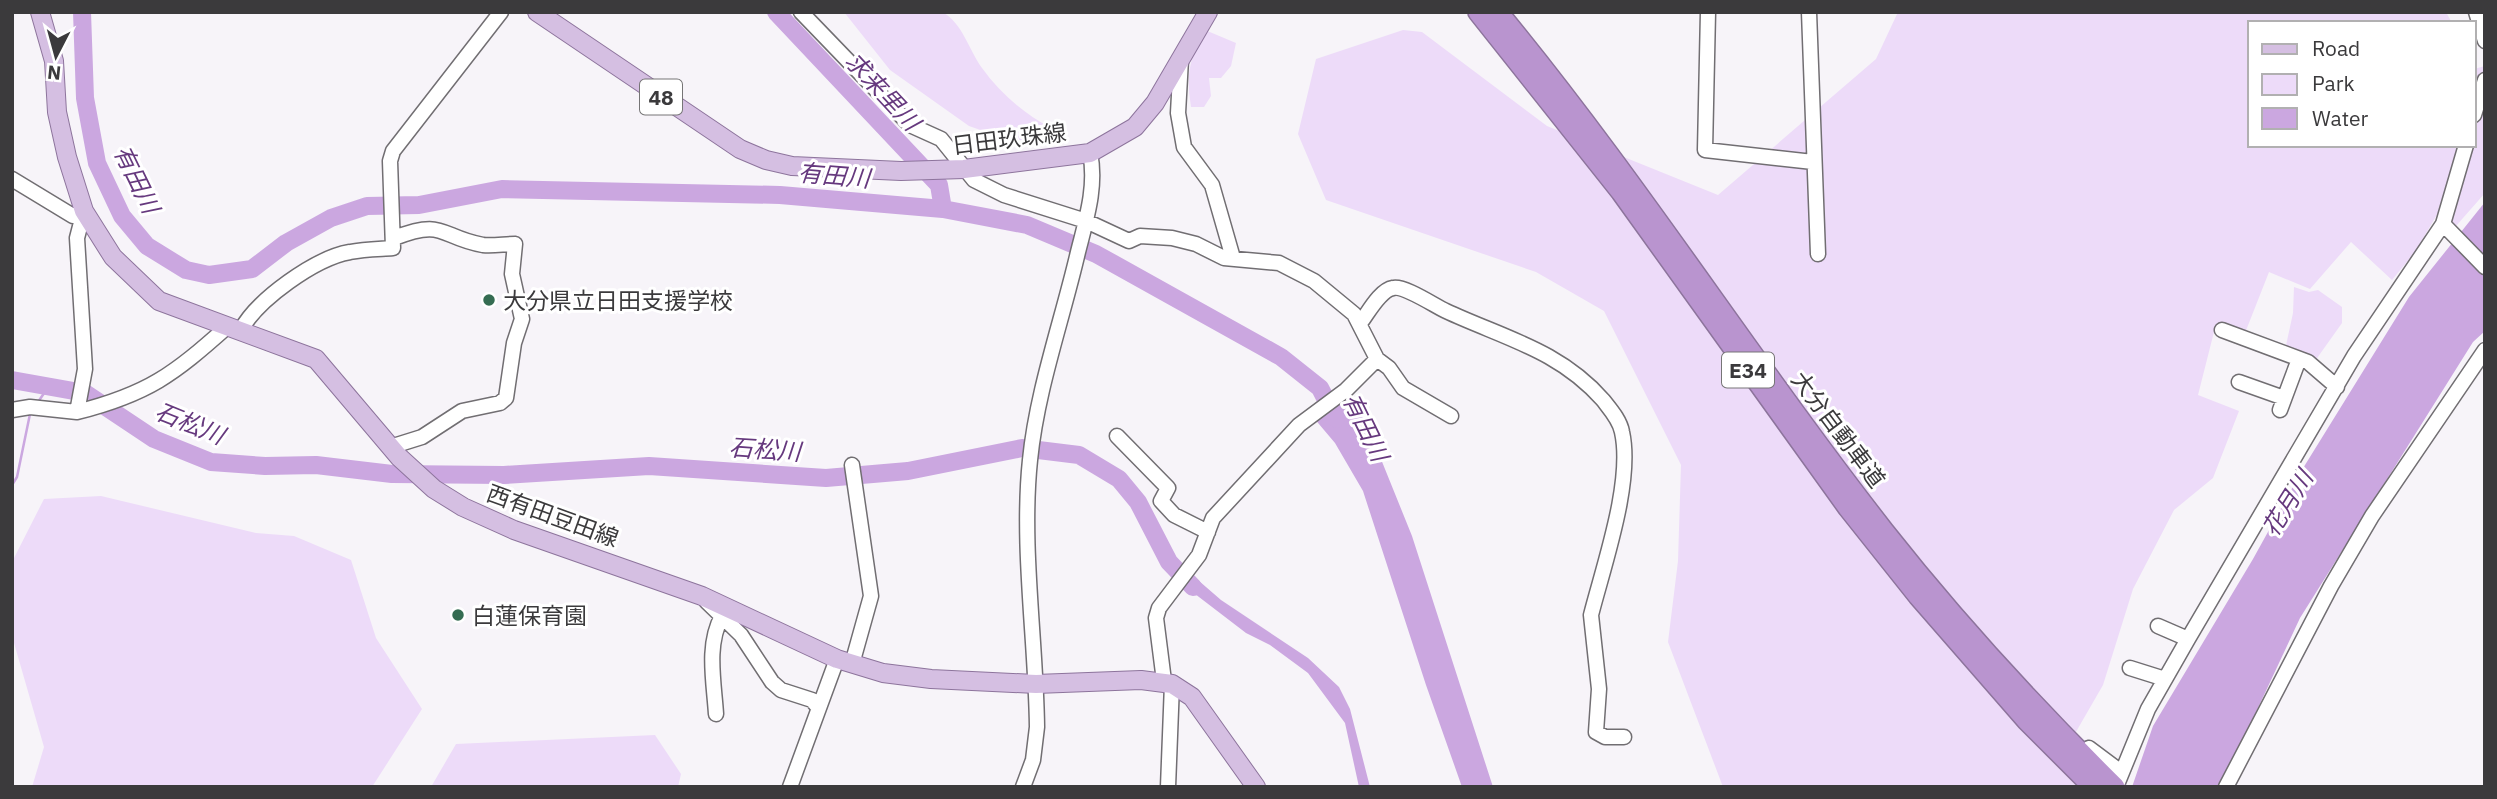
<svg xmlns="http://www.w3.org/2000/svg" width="2497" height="799" font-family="'IBM Plex Sans','Noto Sans JP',sans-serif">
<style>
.green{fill:#eddbf9}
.water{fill:#cba7e0}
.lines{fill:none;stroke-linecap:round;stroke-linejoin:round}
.stream{stroke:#cba7e0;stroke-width:2.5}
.river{stroke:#cba7e0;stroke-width:18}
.minor-casing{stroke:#716e72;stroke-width:17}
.major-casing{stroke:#8d749c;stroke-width:20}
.highway-casing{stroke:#8d749c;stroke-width:22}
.minor{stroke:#fff;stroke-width:14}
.major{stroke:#d5bfe2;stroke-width:18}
.highway{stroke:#b994cf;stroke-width:19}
.poi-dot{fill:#356c52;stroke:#fff;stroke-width:2.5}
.labels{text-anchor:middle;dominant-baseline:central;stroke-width:6;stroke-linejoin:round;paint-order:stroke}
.shield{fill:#fff;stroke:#767576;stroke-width:2}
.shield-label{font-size:21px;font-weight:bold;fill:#3b3a3c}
.street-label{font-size:23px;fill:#3b3a3c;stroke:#fff}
.poi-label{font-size:23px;fill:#3b3a3c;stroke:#fff;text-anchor:start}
.water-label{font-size:24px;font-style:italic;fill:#66397e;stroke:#fff}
</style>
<rect width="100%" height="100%" fill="#f7f4f9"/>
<!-- green -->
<path class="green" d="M844 12H942C962 22 969 50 982 68 1000 93 1024 114 1051 128L1031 140H1009L969 126 890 70Z
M1898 12H2446L2452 23H2250V145H2474V69L2485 66V193L2456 226 2438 213 2415 252 2392 280 2351 242 2310 289 2269 272 2245 333 2216 324 2198 395 2239 411 2213 478 2174 510 2133 589 2103 685 2073 737 2106 787H1723L1668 642 1678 561 1681 465 1604 311 1536 272 1326 200 1298 134 1316 59 1403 30 1422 32 1547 126 1718 195 1876 59Z
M1205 30 1236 43 1231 66 1221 78H1209L1211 96 1204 107H1191C1186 74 1189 59 1205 30Z
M2294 287 2309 292 2318 290 2342 307V323L2315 361 2285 350 2293 313Z
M101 496 256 533 294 536 351 560 376 638 422 709 372 787H32L44 747 12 636V562L44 499Z
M655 735 681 774 678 787H431L456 744Z"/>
<!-- water -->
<path class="water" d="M2485 202V331L2473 342 2300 618 2221 787H2132L2153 726 2253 559 2305 465 2409 297Z
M1346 395 1366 422 1412 536 1493 787H1462L1426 685 1363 491 1335 443 1313 417Z
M1191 574 1221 600 1308 658 1339 687 1350 709 1370 787H1359L1345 723 1308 673 1270 645 1246 633 1182 584Z"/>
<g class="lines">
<!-- stream -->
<path class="stream" d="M38 402 49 386
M12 485 17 477 30 414"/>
<!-- river -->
<path class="river" d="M82 12 85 98 97 163 122 216 147 246 186 270 209 275 252 269 286 243 331 218 367 206 419 205 502 189 780 195 943 209 1027 225 1096 254 1281 357 1320 388 1336 419
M776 12 939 185 943 209
M12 380 85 393 154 439 211 462 265 466 316 465 392 474 504 475 649 466 826 478 908 471 1022 448 1079 455 1119 479 1138 502 1169 562 1193 587"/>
<defs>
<path id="minor" d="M801 12 910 125 941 139 974 180 1004 195 1086 221 1129 241 1140 236 1172 238 1196 244 1224 258 1279 263 1314 281 1354 314 1377 359 1389 368 1403 388 1451 416
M1708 12 1705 150 1813 162
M1809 12 1818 254
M2476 12 2485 41
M1181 59 1178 113 1184 147 1212 185 1233 258
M2474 115 2485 80
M12 179 73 216 84 211
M2443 224 2485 267
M1361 322C1368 313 1380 290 1393 288 1404 285 1435 306 1446 311 1504 338 1559 350 1603 400 1610 409 1620 420 1622 432 1633 482 1604 564 1591 615L1599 689 1596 732 1605 737H1624
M241 330C257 300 315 258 350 252 364 249 379 249 393 248L390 161 393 151 501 12
M2222 330 2308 362 2337 387
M2239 382 2284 398
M12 410 30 407 77 412 85 369 77 238 84 211
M2280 410 2299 359
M77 412C148 394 173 375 228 326
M1117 436 1168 488 1161 501 1174 515 1208 532
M390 447 422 437 462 411 500 403 506 398 514 343 522 319 512 274 515 244C505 244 493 246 483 245 439 237 445 218 394 238
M707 602 741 635 772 682 781 690 812 700 817 706
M2158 626 2188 639
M852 664 871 596 852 465
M2130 668 2165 679
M1164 681 1156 618 1159 608 1199 555 1213 518 1299 425 1346 390 1377 359
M716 714C714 682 706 645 722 616
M2089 748 2121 772
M790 787 837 659
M1023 787 1033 760 1037 727C1036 641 1021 546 1030 460 1037 390 1062 321 1078 252 1086 220 1097 186 1090 153
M1168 787 1172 684
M2116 787 2148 709 2188 639 2354 356 2443 224 2466 145
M2226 787 2331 586 2372 516 2485 350"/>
<path id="major" d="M40 12 54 61 57 112 67 157 84 211 113 257 159 301 316 359 399 457 434 489 463 507 514 530 702 596 837 659 883 673 931 679 1036 684 1141 680 1172 684 1192 697 1256 787
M537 12 740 149 766 160 792 166 901 171 964 169 1090 153 1135 127 1155 103 1208 12"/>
<path id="highway" d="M1478 12 1621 192 1848 508 1918 596 2027 721 2093 787
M1498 12C1636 179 1751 361 1884 531 1955 621 2033 706 2115 787"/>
</defs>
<!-- minor casing -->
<use href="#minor" class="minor-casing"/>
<!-- major casing -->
<use href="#major" class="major-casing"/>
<!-- highway casing -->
<use href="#highway" class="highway-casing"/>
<!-- minor -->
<use href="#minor" class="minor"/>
<!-- major -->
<use href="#major" class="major"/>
<!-- highway -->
<use href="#highway" class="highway"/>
</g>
<!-- markers -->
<g class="poi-dot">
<circle cx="489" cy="300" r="7"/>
<circle cx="458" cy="615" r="7"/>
</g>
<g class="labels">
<!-- shield labels -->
<g class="shield">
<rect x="640" y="79.5" width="42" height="35" rx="5"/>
<rect x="1722" y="352.5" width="52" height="35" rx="5"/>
</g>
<g class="shield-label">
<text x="661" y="97">48</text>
<text x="1748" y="370">E34</text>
</g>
<!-- street labels -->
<g class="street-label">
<text transform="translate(1009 138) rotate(-7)">日田玖珠線</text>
<text transform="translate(1839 429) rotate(53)">大分自動車道</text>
<text transform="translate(553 515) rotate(20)">西有田豆田線</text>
</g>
<!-- poi labels -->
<g class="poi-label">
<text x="503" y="300">大分県立日田支援学校</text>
<text x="472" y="615">白蓮保育園</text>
</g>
<!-- water labels -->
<g class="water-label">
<text transform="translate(883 91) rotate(47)">求来里川</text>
<text transform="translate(834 175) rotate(5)">有田川</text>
<text transform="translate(137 179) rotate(64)">有田川</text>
<text transform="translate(190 423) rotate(22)">石松川</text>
<text transform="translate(1366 427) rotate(64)">有田川</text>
<text transform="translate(765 449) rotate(4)">石松川</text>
<text transform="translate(2287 503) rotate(-58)">花月川</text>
</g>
</g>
<!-- border -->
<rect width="2497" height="799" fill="none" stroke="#3b3a3c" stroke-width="28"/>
<!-- legend -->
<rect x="2248" y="21" width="228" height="126" fill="#ffffff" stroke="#b1b0b1" stroke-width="2"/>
<rect x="2262" y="44" width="35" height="10" fill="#d5bfe2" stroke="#b1b0b1" stroke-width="2"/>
<text x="2312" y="56" font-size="21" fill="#3b3a3c">Road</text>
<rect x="2262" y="74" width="35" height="21" fill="#eddbf9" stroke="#b1b0b1" stroke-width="2"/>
<text x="2312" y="91" font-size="21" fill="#3b3a3c">Park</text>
<rect x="2262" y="108" width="35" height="21" fill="#cba7e0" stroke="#b1b0b1" stroke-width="2"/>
<text x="2312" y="126" font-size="21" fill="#3b3a3c">Water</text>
<!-- north arrow -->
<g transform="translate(56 56) rotate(186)" stroke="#ffffff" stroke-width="5" paint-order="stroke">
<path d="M0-5L12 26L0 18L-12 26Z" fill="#3b3a3c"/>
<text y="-10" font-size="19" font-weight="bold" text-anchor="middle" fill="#3b3a3c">N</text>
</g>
</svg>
